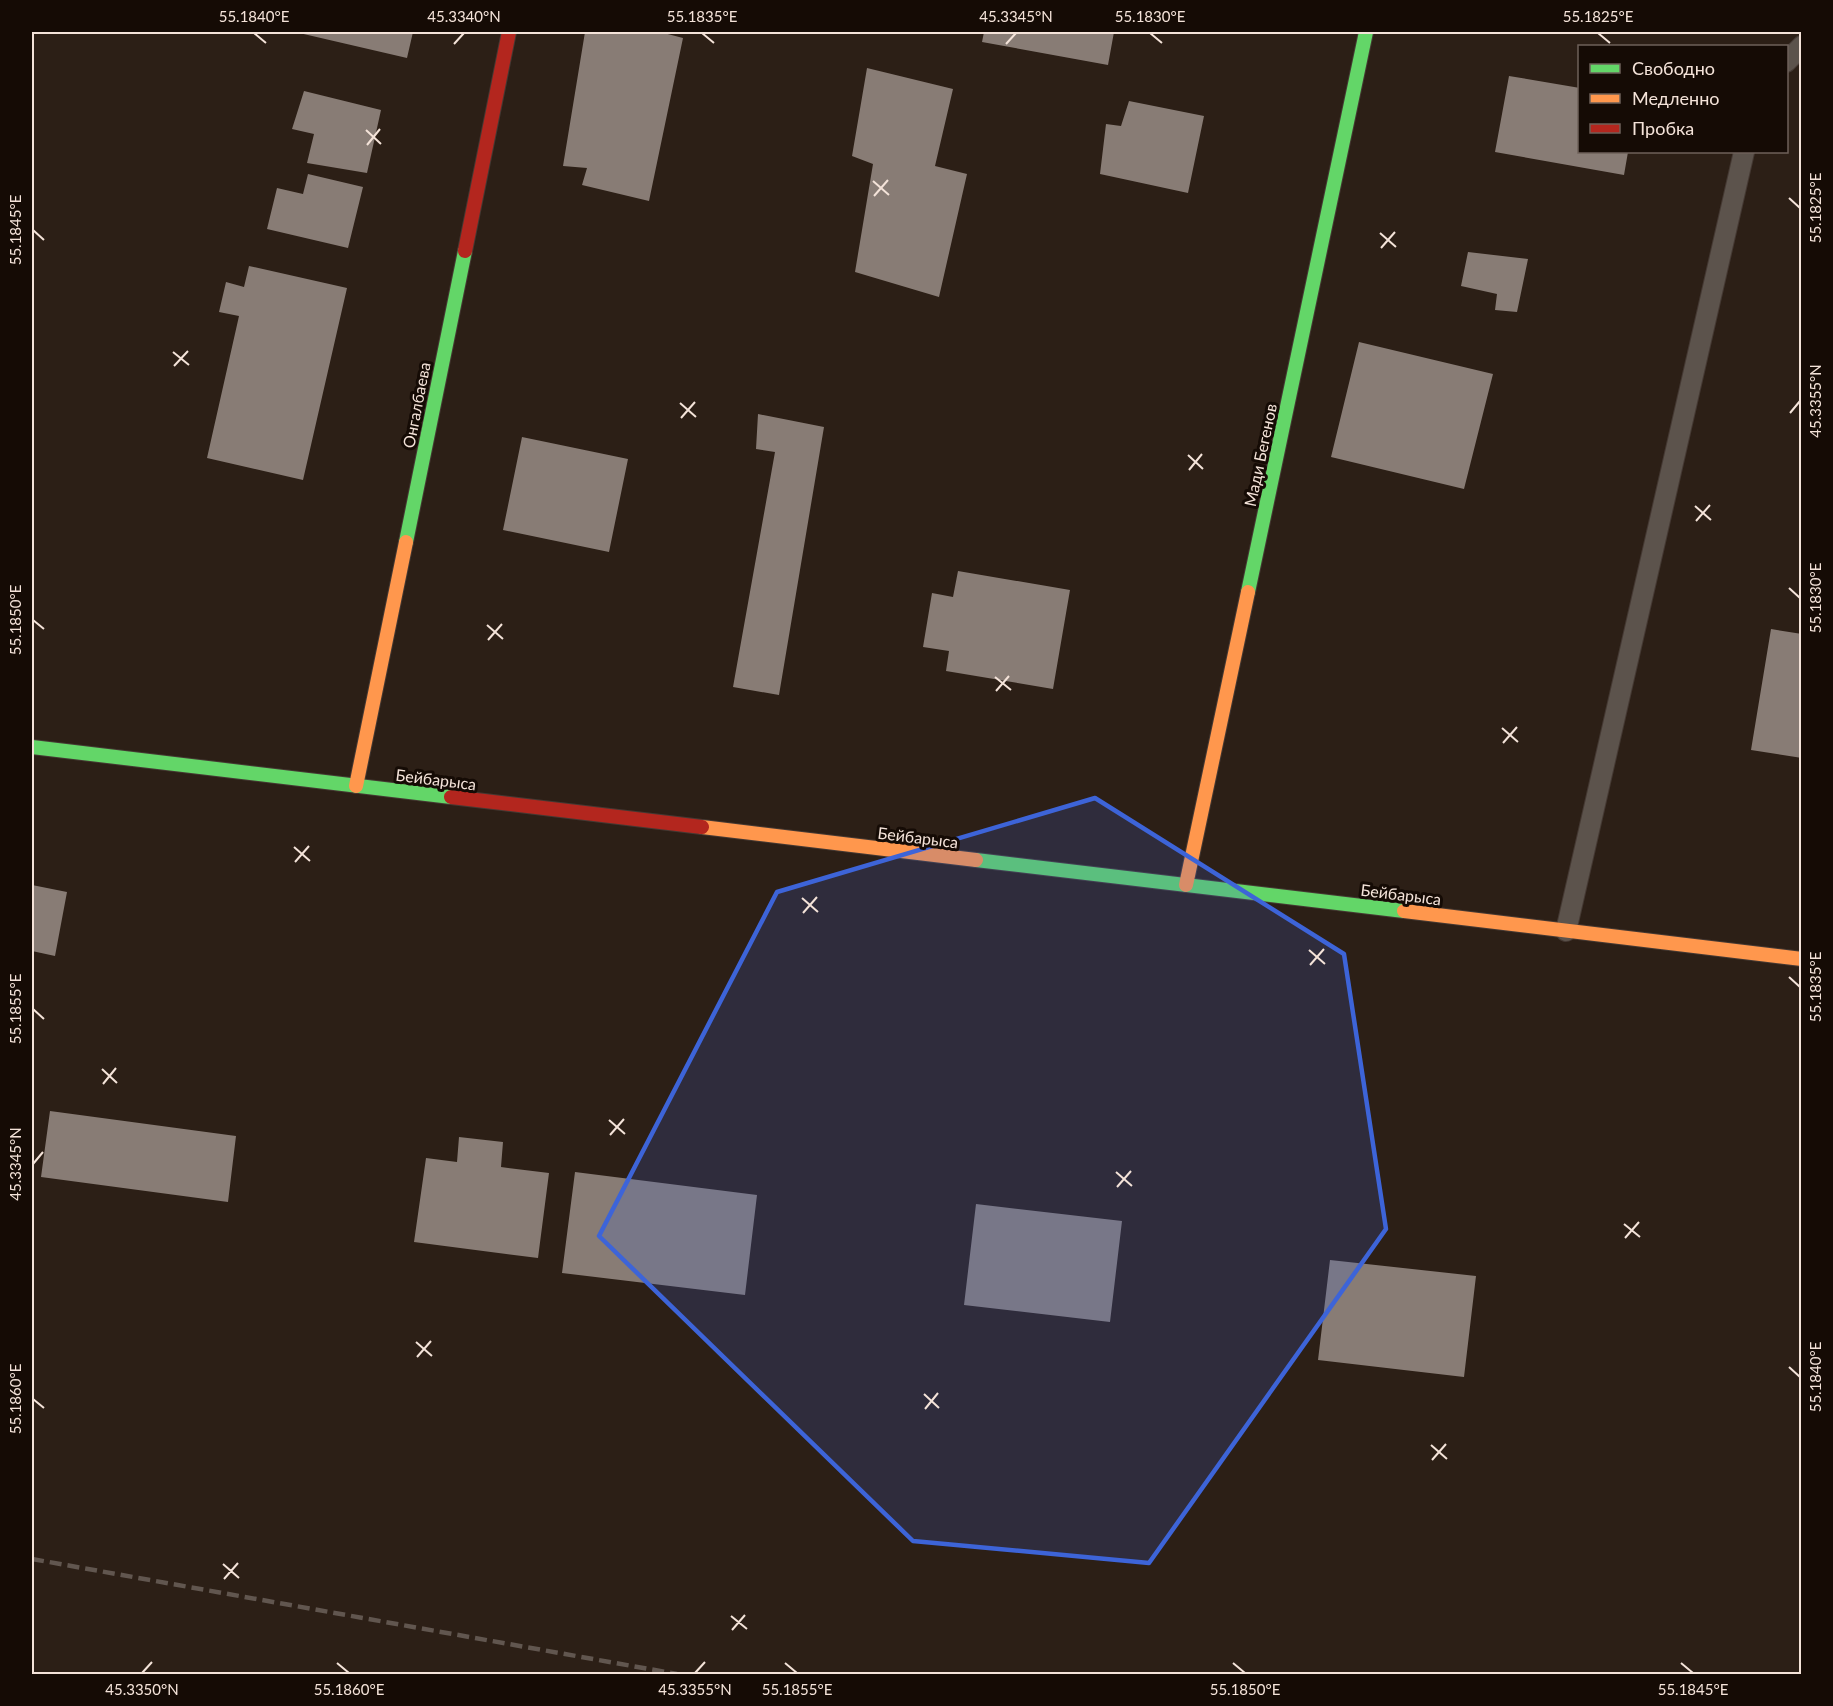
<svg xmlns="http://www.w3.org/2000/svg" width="1833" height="1706" font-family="Lato,sans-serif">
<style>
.building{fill:#887c75}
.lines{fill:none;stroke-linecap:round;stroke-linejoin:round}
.lane-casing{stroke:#453933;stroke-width:22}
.fast-casing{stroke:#453933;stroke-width:16}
.slow-casing{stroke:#453933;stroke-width:16}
.jam-casing{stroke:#453933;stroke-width:16}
.lane{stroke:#5c534c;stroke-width:20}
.fast{stroke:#63d668;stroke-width:14}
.slow{stroke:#ff974d;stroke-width:14}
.jam{stroke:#b3261e;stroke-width:14}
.rail{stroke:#61564f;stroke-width:4.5;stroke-dasharray:12 6;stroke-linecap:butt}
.marked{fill:#3d64d8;fill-opacity:0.2;stroke:#3d64d8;stroke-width:4.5;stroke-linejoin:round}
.ticks{fill:none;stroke:#f4e3d9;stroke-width:2}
.labels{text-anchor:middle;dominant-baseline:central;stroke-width:6;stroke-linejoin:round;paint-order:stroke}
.street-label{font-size:16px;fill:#f4e3d9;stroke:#150b05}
.neatline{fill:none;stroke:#f4e3d9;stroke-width:2}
.ticks-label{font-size:15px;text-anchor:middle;fill:#f4e3d9}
</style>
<rect width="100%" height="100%" fill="#2c1f16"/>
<!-- building -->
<path class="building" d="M295 32H413L407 58Z
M585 32H660L683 38 649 201 582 185 587 168 563 166Z
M984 32H1114L1108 65 982 42Z
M867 68 953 89 935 166 967 174 939 297 855 272 873 164 852 156Z
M1509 76 1580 88V152H1628L1624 175 1495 152Z
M304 91 381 110 367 173 307 163 314 134 292 129Z
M1129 101 1204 116 1188 193 1100 174 1106 124 1121 126Z
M308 174 363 187 348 248 267 229 277 188 303 194Z
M1468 252 1528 259 1517 312 1495 310 1497 294 1461 286Z
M249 266 347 288 303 480 207 458 239 316 219 312 226 282 244 287Z
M1359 342 1493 374 1464 489 1331 457Z
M758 414 824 427 779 695 733 687 775 452 756 449Z
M522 437 628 459 609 552 503 530Z
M958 571 1070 590 1053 689 946 671 949 651 923 647 932 593 953 597Z
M1771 629 1802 634V758L1751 750Z
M32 885 67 892 55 956 32 951Z
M50 1111 236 1136 228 1202 41 1177Z
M459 1137 503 1142 501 1167 549 1173 538 1258 414 1242 426 1158 457 1162Z
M575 1172 757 1195 745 1295 562 1273Z
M976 1204 1122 1221 1110 1322 964 1305Z
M1330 1260 1476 1276 1464 1377 1318 1360Z"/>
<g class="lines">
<defs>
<path id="lane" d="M1786 62 1802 46
M1566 931 1744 152"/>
<path id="fast" d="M406 542 465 251
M1248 592 1366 32
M32 747 451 797
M976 860 1404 911"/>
<path id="slow" d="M356 786 406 542
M702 827 976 860
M1186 885 1248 592
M1404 911 1802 959"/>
<path id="jam" d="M465 251 509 32
M451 797 702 827"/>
</defs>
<!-- lane casing -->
<use href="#lane" class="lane-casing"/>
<!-- fast casing -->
<use href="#fast" class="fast-casing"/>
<!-- slow casing -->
<use href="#slow" class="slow-casing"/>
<!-- jam casing -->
<use href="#jam" class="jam-casing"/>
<!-- lane -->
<use href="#lane" class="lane"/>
<!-- fast -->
<use href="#fast" class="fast"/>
<!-- slow -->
<use href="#slow" class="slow"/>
<!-- jam -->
<use href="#jam" class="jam"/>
<!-- rail -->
<path class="rail" d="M32 1559 677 1674"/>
</g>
<!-- marked area -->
<path class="marked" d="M1095 798 1344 954 1386 1229 1149 1563 913 1541 599 1236 777 892Z"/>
<!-- ticks -->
<path class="ticks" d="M254 33 266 43M702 33 714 43M1150 33 1162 43M1598 33 1610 43M454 44 464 33M1006 44 1016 33M366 130 381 144M367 145 380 129M873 181 889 195M874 196 888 180M1789 198 1800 208M33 230 44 240M1380 233 1396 247M1381 248 1395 232M173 352 189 365M174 366 188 351M680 403 696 417M1790 413 1800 401M681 418 695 402M1188 455 1203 469M1189 470 1202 454M1695 506 1711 520M1696 521 1710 505M1789 588 1800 598M33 620 44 629M487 625 503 639M488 640 502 624M995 677 1011 690M996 691 1009 676M1502 728 1518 742M1503 743 1517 727M294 847 310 861M295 862 309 846M802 898 818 912M803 913 817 897M1309 950 1325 964M1310 965 1324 949M1789 977 1800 987M33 1009 44 1019M102 1069 117 1083M103 1084 116 1068M609 1120 625 1134M610 1135 624 1119M33 1164 43 1152M1116 1172 1132 1186M1117 1187 1131 1171M1624 1224 1640 1237M1625 1238 1639 1222M416 1342 432 1356M417 1357 431 1341M1789 1367 1800 1377M924 1394 939 1408M33 1399 44 1408M925 1409 938 1393M1431 1445 1447 1459M1432 1460 1446 1444M223 1564 239 1578M224 1579 238 1563M731 1616 747 1629M732 1630 745 1615M337 1663 349 1673M785 1663 797 1673M1233 1663 1245 1673M1681 1663 1693 1673M142 1673 152 1662M695 1673 705 1662"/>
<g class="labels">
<!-- street labels -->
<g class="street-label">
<text transform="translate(416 405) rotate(-79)">Онгалбаева</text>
<text transform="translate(1260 455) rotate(-78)">Мади Бегенов</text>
<text transform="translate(436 779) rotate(7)">Бейбарыса</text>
<text transform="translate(918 837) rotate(7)">Бейбарыса</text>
<text transform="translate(1401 894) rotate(7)">Бейбарыса</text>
</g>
</g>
<!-- border -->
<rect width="1833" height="1706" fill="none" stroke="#150b05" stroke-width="66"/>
<!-- legend -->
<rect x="1578" y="45" width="210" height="108" fill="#150b05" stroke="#6e615a" stroke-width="1.5"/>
<rect x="1590" y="64" width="30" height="9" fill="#63d668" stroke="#6e615a" stroke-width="1.5"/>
<text x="1632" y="75" font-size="18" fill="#f4e3d9">Свободно</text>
<rect x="1590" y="94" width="30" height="9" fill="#ff974d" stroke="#6e615a" stroke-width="1.5"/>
<text x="1632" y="105" font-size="18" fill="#f4e3d9">Медленно</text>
<rect x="1590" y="124" width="30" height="9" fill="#b3261e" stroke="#6e615a" stroke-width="1.5"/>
<text x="1632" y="135" font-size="18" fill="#f4e3d9">Пробка</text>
<rect x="33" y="33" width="1767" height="1640" class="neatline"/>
<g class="ticks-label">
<text x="254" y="22">55.1840°E</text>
<text x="464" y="22">45.3340°N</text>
<text x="702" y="22">55.1835°E</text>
<text x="1016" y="22">45.3345°N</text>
<text x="1150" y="22">55.1830°E</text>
<text x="1598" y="22">55.1825°E</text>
<text transform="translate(1816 208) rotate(-90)" y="5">55.1825°E</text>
<text transform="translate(16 230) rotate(-90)" y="5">55.1845°E</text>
<text transform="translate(1816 401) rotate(-90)" y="5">45.3355°N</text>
<text transform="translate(1816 598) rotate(-90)" y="5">55.1830°E</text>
<text transform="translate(16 620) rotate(-90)" y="5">55.1850°E</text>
<text transform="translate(1816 987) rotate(-90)" y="5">55.1835°E</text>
<text transform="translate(16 1009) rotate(-90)" y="5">55.1855°E</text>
<text transform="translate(16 1164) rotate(-90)" y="5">45.3345°N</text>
<text transform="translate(1816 1377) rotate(-90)" y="5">55.1840°E</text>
<text transform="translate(16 1399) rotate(-90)" y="5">55.1860°E</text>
<text x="142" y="1695">45.3350°N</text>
<text x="349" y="1695">55.1860°E</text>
<text x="695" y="1695">45.3355°N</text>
<text x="797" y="1695">55.1855°E</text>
<text x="1245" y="1695">55.1850°E</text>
<text x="1693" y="1695">55.1845°E</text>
</g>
</svg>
